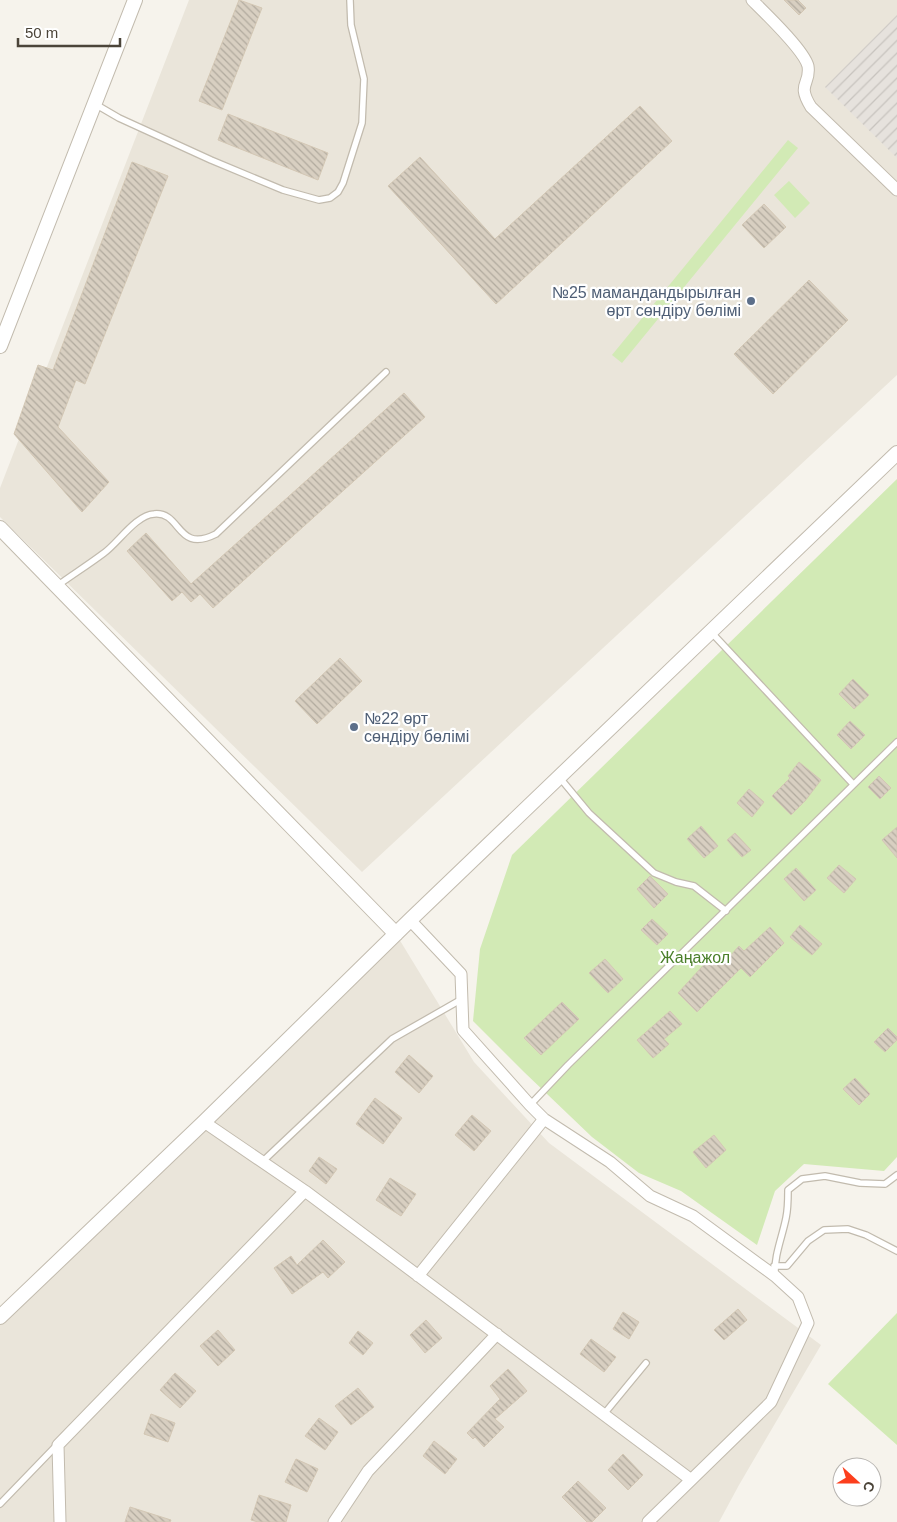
<svg xmlns="http://www.w3.org/2000/svg" width="897" height="1522" font-family="Helvetica,sans-serif">
<style>
.residential{fill:#eae5da}
.industrial{fill:url(#industrial-furrows)}
.green{fill:#d2eab5}
.building{fill:url(#building-back-hatch);stroke:#d3c7b4}
.lines{fill:none;stroke-linecap:round;stroke-linejoin:round}
.service-casing{stroke:#c2bbae;stroke-width:8}
.minor-casing{stroke:#c2bbae;stroke-width:13}
.tertiary-casing{stroke:#c2bbae;stroke-width:16}
.service{stroke:#fff;stroke-width:5.5}
.minor{stroke:#fff;stroke-width:11}
.tertiary{stroke:#fff;stroke-width:14}
.service-dot{fill:#5c6f8a;stroke:#fff;stroke-width:2}
.labels{text-anchor:middle;dominant-baseline:central;stroke-width:4.5;stroke-linejoin:round;paint-order:stroke}
.service-label{font-size:16px;fill:#4e5e75;stroke:#fff;text-anchor:end}
.park-label{font-size:16px;fill:#4a7f2a;stroke:#fff}
</style>
<defs>
<pattern id="industrial-furrows" width="10" height="10" patternUnits="userSpaceOnUse" patternTransform="scale(1.25)"><rect width="10" height="10" fill="#e6e2dd"/><path d="M-1 1l2-2M0 10L10 0M9 11l2-2" fill="none" stroke="#c7c3be"/></pattern>
<pattern id="building-back-hatch" width="6" height="6" patternUnits="userSpaceOnUse" patternTransform="scale(1.25)"><rect width="6" height="6" fill="#d8cfc1"/><path d="M-1 5l2 2M0 0l6 6M5-1l2 2" fill="none" stroke="#b1aa9e"/></pattern>
</defs>
<rect width="100%" height="100%" fill="#f6f3ec"/>
<!-- residential -->
<path class="residential" d="M189 0H897V375L362 872 0 517V488Z
M396 934 474 1062 549 1143 821 1345 739 1485 719 1522H0V1317Z"/>
<!-- industrial -->
<path class="industrial" d="M897 15V158L825 87Z"/>
<!-- green -->
<path class="green" d="M788 140 798 148 622 363 612 355Z
M789 181 810 203 795 218 774 195Z
M897 479V1157L884 1171 804 1164 775 1191 757 1245 681 1191 639 1173 592 1137 524 1072 473 1021 480 949 512 855Z
M897 1313V1445L828 1384Z"/>
<!-- building -->
<path class="building" d="M239 0 262 8 222 110 199 101Z
M784 0H798L806 8 799 15Z
M640 106 672 141 496 304 388 186 420 157 495 239Z
M228 114 328 153 318 180 218 140Z
M132 162 168 176 85 384 76 380 58 427 109 482 82 512 14 434 38 365 53 370Z
M764 204 786 227 764 248 742 225Z
M809 280 848 320 773 394 734 354Z
M404 393 425 417 213 608 200 594 191 602 182 592 172 601 127 551 146 533 191 584Z
M340 658 362 681 317 724 295 701Z
M853 679 869 695 854 709 839 694Z
M850 721 865 735 851 749 837 735Z
M799 762 821 780 805 801 791 815 772 796 790 778 788 776Z
M879 776 891 788 880 799 868 787Z
M749 789 764 802 752 817 737 803Z
M701 826 718 846 704 858 687 839Z
M897 827V858L882 840Z
M735 833 751 850 742 857 727 840Z
M839 865 856 879 844 893 827 878Z
M796 868 816 890 804 901 784 879Z
M650 876 668 894 654 908 637 889Z
M652 919 668 934 657 945 641 930Z
M800 925 822 944 812 955 790 937Z
M770 927 784 943 750 977 741 968 697 1012 678 993 711 957 721 966 739 946 744 951Z
M605 959 623 979 608 993 589 973Z
M562 1002 579 1019 541 1055 524 1038Z
M670 1011 682 1024 664 1039 669 1044 653 1058 637 1040Z
M888 1028 897 1037V1040L885 1052 874 1042Z
M409 1055 433 1076 419 1093 395 1072Z
M855 1078 870 1094 859 1105 843 1089Z
M375 1098 402 1118 383 1144 356 1124Z
M472 1115 491 1131 474 1151 455 1135Z
M714 1135 726 1150 706 1168 693 1152Z
M319 1157 337 1169 326 1184 309 1171Z
M390 1178 416 1194 401 1216 376 1200Z
M323 1240 345 1262 328 1278 323 1272 292 1294 274 1268 291 1256 297 1265Z
M738 1309 747 1320 724 1340 714 1330Z
M623 1312 639 1322 629 1339 613 1329Z
M426 1320 442 1338 425 1353 410 1335Z
M218 1330 235 1350 218 1366 200 1346Z
M358 1331 373 1343 363 1355 349 1343Z
M591 1339 616 1357 604 1372 580 1354Z
M508 1369 527 1391 495 1419 504 1427 484 1447 475 1437 473 1439 467 1433 500 1399 490 1386Z
M175 1373 196 1391 180 1408 160 1390Z
M358 1388 374 1407 351 1425 335 1406Z
M151 1414 175 1423 168 1442 144 1434Z
M319 1418 338 1432 325 1450 305 1436Z
M434 1441 457 1459 445 1474 423 1456Z
M623 1454 643 1475 628 1490 608 1470Z
M296 1459 318 1469 307 1492 285 1482Z
M578 1481 606 1508 592 1522H587L562 1497Z
M259 1495 291 1505 286 1522H258L251 1520Z
M130 1507 171 1520 170 1522H125Z"/>
<g class="lines">
<defs>
<path id="service" d="M95 104 119 118 211 160 283 190 319 200 330 198 338 192 343 183 362 123 364 79 351 25 350 0
M57 586C72 575 88 565 104 553 118 543 136 515 154 514 182 511 176 554 216 534L386 372
M711 632 853 784
M560 778 589 813 654 873 676 882 694 886 726 911
M530 1105 568 1065 897 742
M262 1162 392 1039 462 999
M774 1266H787L808 1241 824 1230 848 1229 866 1235 897 1251
M775 1276C774 1255 782 1238 786 1218 788 1209 788 1199 788 1190L802 1179 825 1176 860 1183 885 1184 897 1175
M604 1414 646 1363
M0 1504 56 1446"/>
<path id="minor" d="M752 0C765 13 804 50 808 66 811 85 796 83 811 107L897 190
M410 920 461 974 463 1030 530 1105 544 1119 610 1162 650 1196 693 1216 775 1276 798 1297 808 1323 771 1402 648 1522
M204 1122 305 1191 690 1479
M418 1276 544 1119
M60 1522 58 1445 305 1191
M334 1522 368 1471 497 1334"/>
<path id="tertiary" d="M0 346 135 0
M0 528 396 934
M0 1317 204 1122 410 920 897 453"/>
</defs>
<!-- service casing -->
<use href="#service" class="service-casing"/>
<!-- minor casing -->
<use href="#minor" class="minor-casing"/>
<!-- tertiary casing -->
<use href="#tertiary" class="tertiary-casing"/>
<!-- service -->
<use href="#service" class="service"/>
<!-- minor -->
<use href="#minor" class="minor"/>
<!-- tertiary -->
<use href="#tertiary" class="tertiary"/>
</g>
<!-- markers -->
<g class="service-dot">
<circle cx="751" cy="301" r="5"/>
<circle cx="354" cy="727" r="5"/>
</g>
<g class="labels">
<!-- service labels -->
<g class="service-label">
<text x="741" y="292">№25 мамандандырылған<tspan x="741" dy="18">өрт сөндіру бөлімі</tspan></text>
<text x="364" y="718" text-anchor="start">№22 өрт<tspan x="364" dy="18">сөндіру бөлімі</tspan></text>
</g>
<!-- park labels -->
<g class="park-label">
<text x="695" y="957">Жаңажол</text>
</g>
</g>
<!-- north arrow -->
<g transform="translate(857 1482) rotate(111)"><circle r="24" fill="#ffffff" stroke="#b7b4b0"/>
<path d="M0-4L9 19L0 12L-9 19Z" fill="#fc3f1d"/>
<text y="-8" font-size="14" font-weight="bold" text-anchor="middle" fill="#4b4439">С</text>
</g>
<!-- scale -->
<path d="M18 38v8h102v-8" fill="none" stroke="#4b4439" stroke-width="2.5"/>
<text x="25" y="38" font-size="15" fill="#4b4439" stroke="#ffffff" stroke-width="4" paint-order="stroke">50 m</text>
</svg>
